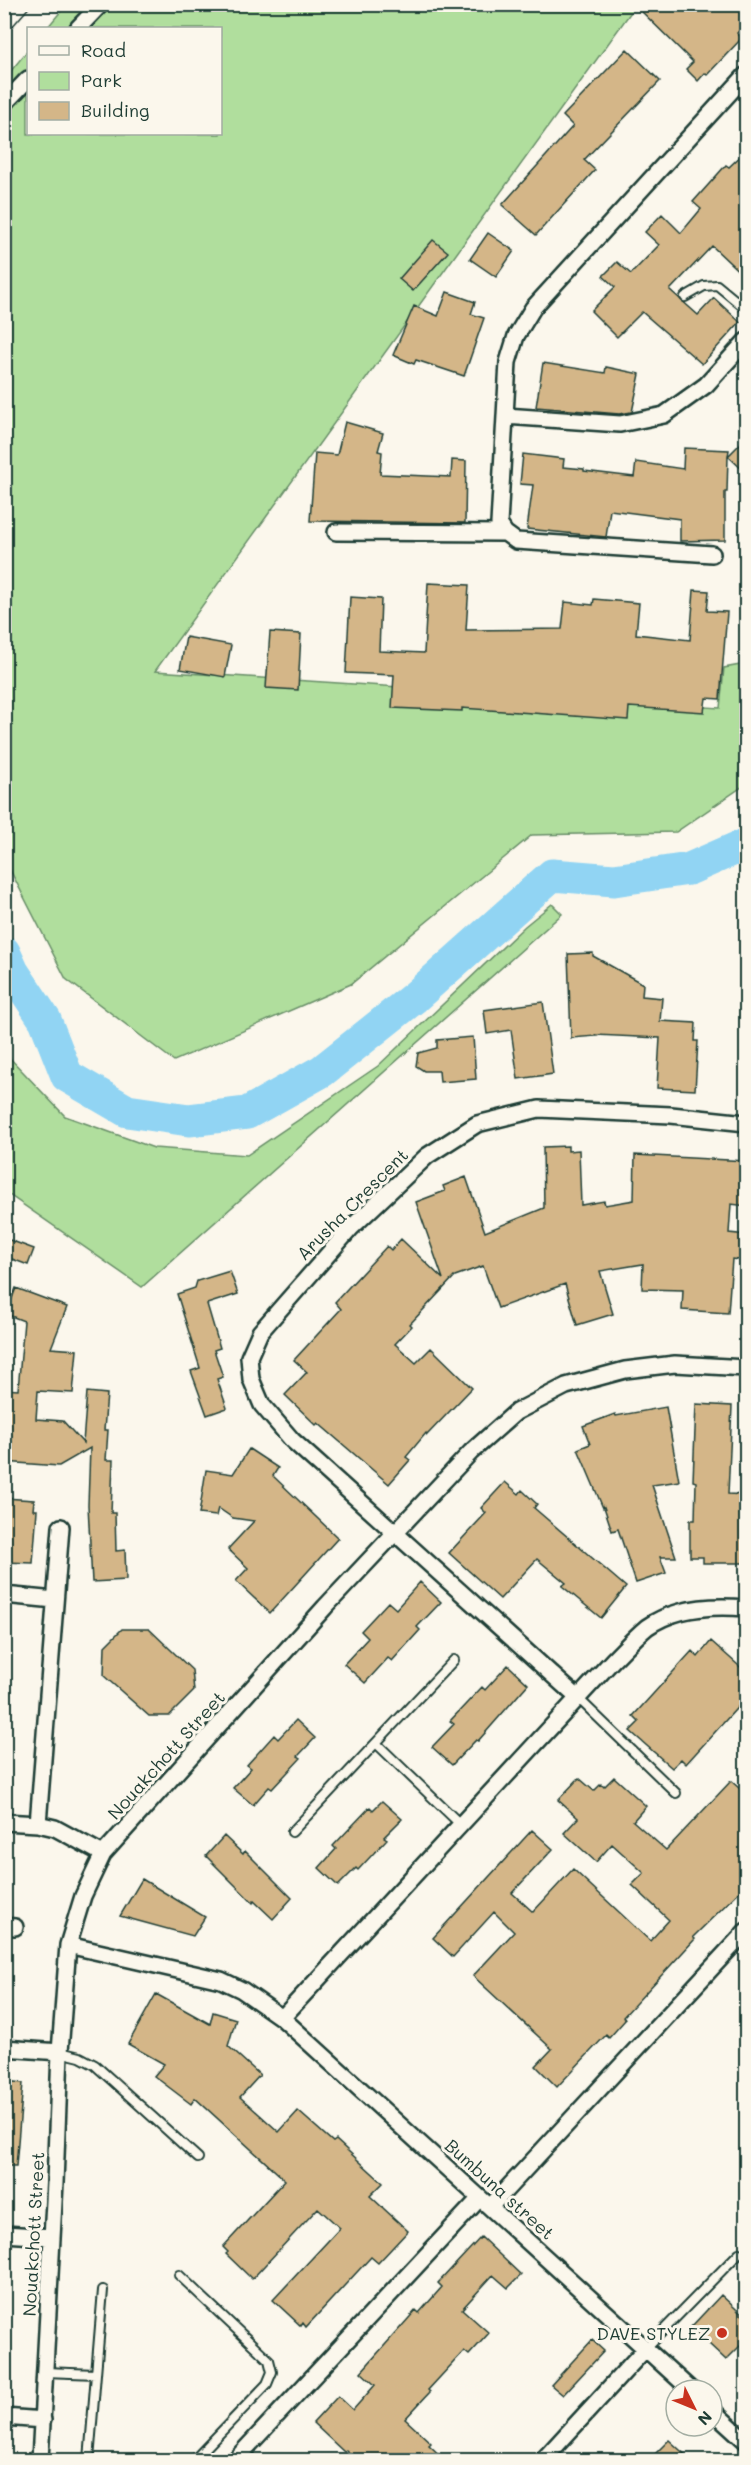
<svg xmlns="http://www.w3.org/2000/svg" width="751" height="2465" font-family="Mali,sans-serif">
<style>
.green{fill:#b0de9d;stroke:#688e68;stroke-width:1.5}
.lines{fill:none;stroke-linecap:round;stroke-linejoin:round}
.river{stroke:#91d4f3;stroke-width:33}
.building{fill:#d4b688;stroke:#1f3d34;stroke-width:1.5}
.service-casing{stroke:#1f3d34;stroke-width:12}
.minor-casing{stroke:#1f3d34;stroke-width:20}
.service{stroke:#fbf7ec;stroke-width:8}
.minor{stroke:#fbf7ec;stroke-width:15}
.tram{stroke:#1f3d34;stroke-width:1.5}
.poi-dot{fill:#c8321e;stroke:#fbf7ec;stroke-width:2}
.labels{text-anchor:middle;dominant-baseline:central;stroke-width:6;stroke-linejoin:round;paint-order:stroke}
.street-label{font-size:18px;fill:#1f3d34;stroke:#fbf7ec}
.poi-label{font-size:18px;fill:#1f3d34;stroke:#fbf7ec;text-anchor:end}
</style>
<rect width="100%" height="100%" fill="#fbf7ec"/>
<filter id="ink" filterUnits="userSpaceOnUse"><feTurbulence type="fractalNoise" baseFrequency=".0167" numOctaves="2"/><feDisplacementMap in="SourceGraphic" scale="12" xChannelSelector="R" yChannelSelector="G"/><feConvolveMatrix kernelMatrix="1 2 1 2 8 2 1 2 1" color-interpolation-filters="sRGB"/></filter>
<g filter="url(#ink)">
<!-- green -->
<path class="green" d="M67 4 636 5 155 671 720 708 724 668 746 664V784L676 832 532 835 351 984 174 1061 66 979 5 860V78L28 50V134H220V28H47Z
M552 904 562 914 142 1287 5 1192V1045V1053L65 1116 154 1148 247 1155 378 1066 525 926Z"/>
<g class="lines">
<!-- river -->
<path class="river" d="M4 952 13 972 45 1020 67 1076 127 1111 189 1120 247 1113 322 1071 415 997 552 875 614 880 689 869 746 844"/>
</g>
<!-- building -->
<path class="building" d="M634 4H747V23L737 33 742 38 707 75 705 73 698 81 686 69 693 62Z
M627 49 660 81 584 160 595 170 536 235 502 205 573 126 563 116Z
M747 150V279L712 246 670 290 698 315 714 298 740 322 702 364 642 312 617 337 591 311 615 287 603 276 617 262 631 274 659 245 645 232 662 214 681 233 701 209 693 202 726 165 729 167Z
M488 233 514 251 496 277 470 259Z
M433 240 448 252 413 291 399 279Z
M447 292 475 302 471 314 484 318 464 376 416 360 414 364 393 355 414 306 438 316Z
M543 363 605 373 606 367 640 374 632 412 619 414 536 407Z
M345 422 383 433 378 451 382 452 380 474 451 477 452 460 466 461 465 523 310 521 315 453 337 455Z
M747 437V474L728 456 727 492H725V540L680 541V519L610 510 606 537 527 529 533 485 520 484 523 454 564 459 563 467 584 469V471L634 477 636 462 683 469 684 448 729 450 728 456Z
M428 583 469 585 466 630 562 629 565 602 593 605 594 599 639 603 636 634 690 640 694 590 709 591 707 611 727 612 720 699 706 698 704 712 629 707 628 720 462 708V711L392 708 394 675 346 673 350 597 381 599 379 651 424 653Z
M270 632 301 634 298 690 266 688Z
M186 637 231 645 225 677 180 669Z
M593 953V956L643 984 642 996 662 998 660 1021 696 1023 695 1041H698L695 1090 657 1088 660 1038 596 1035 597 1036 571 1038 568 954Z
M543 1002 553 1074 518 1079 511 1030 487 1034 484 1010Z
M473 1037 476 1079 440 1082 439 1071H424L416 1066 418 1053 437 1048V1040Z
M568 1146V1151L579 1150 581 1205 604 1201 605 1205 634 1200 635 1155 747 1161V1206L731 1204 729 1233 747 1235V1261L732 1259 728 1313 682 1310 683 1290 642 1289 643 1264 600 1271 613 1314 577 1325 565 1284 498 1308 483 1266 455 1276 410 1324 412 1326 395 1344 416 1363 431 1348 472 1388 427 1435 426 1433 406 1457 410 1460 389 1484 318 1423 316 1425 285 1395 307 1372 294 1360 341 1309 335 1302 387 1246 391 1250 401 1239 443 1279 416 1202 445 1191 443 1186 466 1177 485 1232 544 1208 543 1147Z
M4 1238 34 1249 28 1265 4 1256Z
M230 1271 238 1294 207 1304 220 1348 214 1350 223 1377 217 1379 227 1408 207 1415 191 1371 200 1368 177 1294 195 1288 197 1281Z
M16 1288 67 1307 51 1348 77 1350 73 1393 38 1391 36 1419 63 1421 83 1443 87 1392 107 1394 104 1430H108L106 1460H113L111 1513H115L116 1551 125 1550 126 1580 92 1582 88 1505 90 1448 59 1466 4 1462V1389L18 1390 24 1321 6 1314Z
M696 1404 732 1406 728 1494 747 1495V1563H703V1557H690V1520H695L696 1482 693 1481Z
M666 1407 679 1481 652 1485 676 1557H660L666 1573 636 1583 618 1529 612 1531 604 1507 603 1508 578 1449 590 1444 583 1426 615 1414 616 1416Z
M249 1449 278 1468 273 1476 338 1538 270 1613 236 1581 248 1568 228 1549 254 1521 233 1518 218 1508 216 1516 199 1514 206 1470 233 1474Z
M505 1482 519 1494 522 1490 537 1504 534 1508 626 1587 601 1618 562 1586 566 1583 537 1559 500 1599 449 1553 486 1513 481 1508Z
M4 1498 34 1500 33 1510H37L33 1563 4 1562Z
M420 1582 441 1602 417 1627 420 1630 392 1661 388 1658 365 1683 344 1664 368 1638 361 1631 388 1602 396 1609Z
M122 1629H149L192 1670 194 1691 169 1716H149L104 1676 105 1646Z
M711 1641 747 1673V1685L739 1694 745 1699 686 1764 681 1759 672 1768 630 1731 639 1722 633 1716 692 1651 698 1657Z
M508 1665 528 1684 478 1741 476 1740 452 1765 432 1747 454 1724 450 1721 482 1687 485 1690Z
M296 1720 315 1738 298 1756 301 1758 272 1789 269 1787 253 1805 233 1788 251 1768 247 1765 274 1735 278 1739Z
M614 1777 646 1806 633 1821 666 1850 731 1781 747 1795V1884L693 1937 695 1939 623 2017 626 2019 609 2038 606 2035 557 2087 536 2066 552 2049 473 1976 514 1932 494 1912 453 1957 433 1938 532 1830 553 1849 512 1893 533 1912 573 1869 650 1941 669 1920 632 1885 644 1873 612 1844 596 1862 564 1833 578 1818 558 1800 579 1778 594 1791 601 1784 604 1787Z
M382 1801 402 1819 384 1837 387 1839 358 1870 356 1868 338 1886 319 1868 336 1849 333 1846 370 1807 373 1810Z
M224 1836 243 1854 245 1851 292 1898 273 1919 254 1901 253 1903 206 1856Z
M142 1879 205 1917 193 1936 120 1916Z
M156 1994 210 2024 213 2012 236 2019 228 2046 260 2075 240 2097 279 2132 298 2111 333 2142 336 2140 383 2183 370 2196 408 2231 378 2263 371 2257 306 2327 303 2323 301 2326 273 2300 340 2228 318 2208 252 2279 226 2254 228 2252 223 2247 285 2180 195 2098 191 2104 154 2076 164 2064 128 2044Z
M4 2081 23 2083 16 2166H4Z
M481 2237 521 2275 508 2288 493 2275 462 2309 489 2333 469 2355 464 2351 428 2390 430 2392 405 2419 431 2443 429 2445 445 2460H357L346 2450 344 2452 313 2423 338 2396 353 2410 375 2385 361 2372 416 2310 419 2313 442 2287 438 2283Z
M721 2295 747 2319V2339L726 2360 691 2327Z
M592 2340 604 2351 563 2395 551 2385Z
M669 2440 691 2460H649Z"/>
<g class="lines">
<defs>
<path id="service" d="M685 297 704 286 717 285 746 309
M578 1698 676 1793
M377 1744 461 1825
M292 1832 454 1660
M60 2052 80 2057 95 2065 198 2158
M179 2275 269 2360 272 2372 267 2384 194 2460
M646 2348 739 2253
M45 2372 96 2374 89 2460
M96 2374 103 2290"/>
<path id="minor" d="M78 28 101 4
M4 104 28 79
M505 416 620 424 664 415 706 385 746 341
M336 532 505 533
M712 554 516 541 505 533 499 524 508 362 516 336 533 308 746 75
M4 1595 55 1600
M578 1698 292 1440 262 1405 251 1379 249 1357 260 1332 351 1228 427 1156 477 1124 539 1109 671 1115 746 1123
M4 1822 38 1824 55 1828 103 1854
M38 1824 61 1527
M4 1926 15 1927
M68 1945 221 1980 242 1990 282 2018 613 1660C624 1649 635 1637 647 1627 675 1607 713 1605 746 1608
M282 2018 691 2390
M4 2048 60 2052
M490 2207 746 1931
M4 2234 52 2237
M712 2410 746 2441
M4 2417 43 2420
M40 2460 55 2183 60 2052 68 1945 83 1896 103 1854 325 1607 471 1452 516 1412 566 1386 625 1370 675 1364 746 1368
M235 2460 480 2198
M543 2460 646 2348"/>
</defs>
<!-- service casing -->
<use href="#service" class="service-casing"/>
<!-- minor casing -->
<use href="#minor" class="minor-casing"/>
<!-- service -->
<use href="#service" class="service"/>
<!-- minor -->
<use href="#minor" class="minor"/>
<!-- tram -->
<path class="tram" d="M4 36 32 4"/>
</g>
</g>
<!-- markers -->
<circle class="poi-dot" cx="722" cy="2333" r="6"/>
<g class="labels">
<!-- street labels -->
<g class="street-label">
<text transform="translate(352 1204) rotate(-45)">Arusha Crescent</text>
<text transform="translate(166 1755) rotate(-48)">Nouakchott Street</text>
<text transform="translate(500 2189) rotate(42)">Bumbuna street</text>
<text transform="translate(33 2234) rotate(-87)">Nouakchott Street</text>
</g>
<!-- poi labels -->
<g class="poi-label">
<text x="710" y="2333">DAVE STYLEZ</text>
</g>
</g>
<!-- margin -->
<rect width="751" height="2465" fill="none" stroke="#fbf7ec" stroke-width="24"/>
<rect x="12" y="12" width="727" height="2441" fill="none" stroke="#1f3d34" stroke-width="2" filter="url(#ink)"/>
<!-- legend -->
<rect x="27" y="27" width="195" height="108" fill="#fbf7ec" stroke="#a3ada2" stroke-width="1.5"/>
<rect x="39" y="46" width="30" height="9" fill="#fbf7ec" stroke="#a3ada2" stroke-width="1.5"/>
<text x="81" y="57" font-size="18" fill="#1f3d34">Road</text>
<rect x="39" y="72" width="30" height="18" fill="#b0de9d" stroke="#a3ada2" stroke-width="1.5"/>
<text x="81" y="87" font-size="18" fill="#1f3d34">Park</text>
<rect x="39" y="102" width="30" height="18" fill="#d4b688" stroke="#a3ada2" stroke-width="1.5"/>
<text x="81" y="117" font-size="18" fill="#1f3d34">Building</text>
<!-- north arrow -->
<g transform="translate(694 2408) rotate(133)"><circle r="28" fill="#fbf7ec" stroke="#a3ada2" stroke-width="1.5"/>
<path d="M0-4.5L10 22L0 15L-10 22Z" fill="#c8321e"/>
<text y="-9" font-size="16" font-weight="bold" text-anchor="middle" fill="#1f3d34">N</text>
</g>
</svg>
